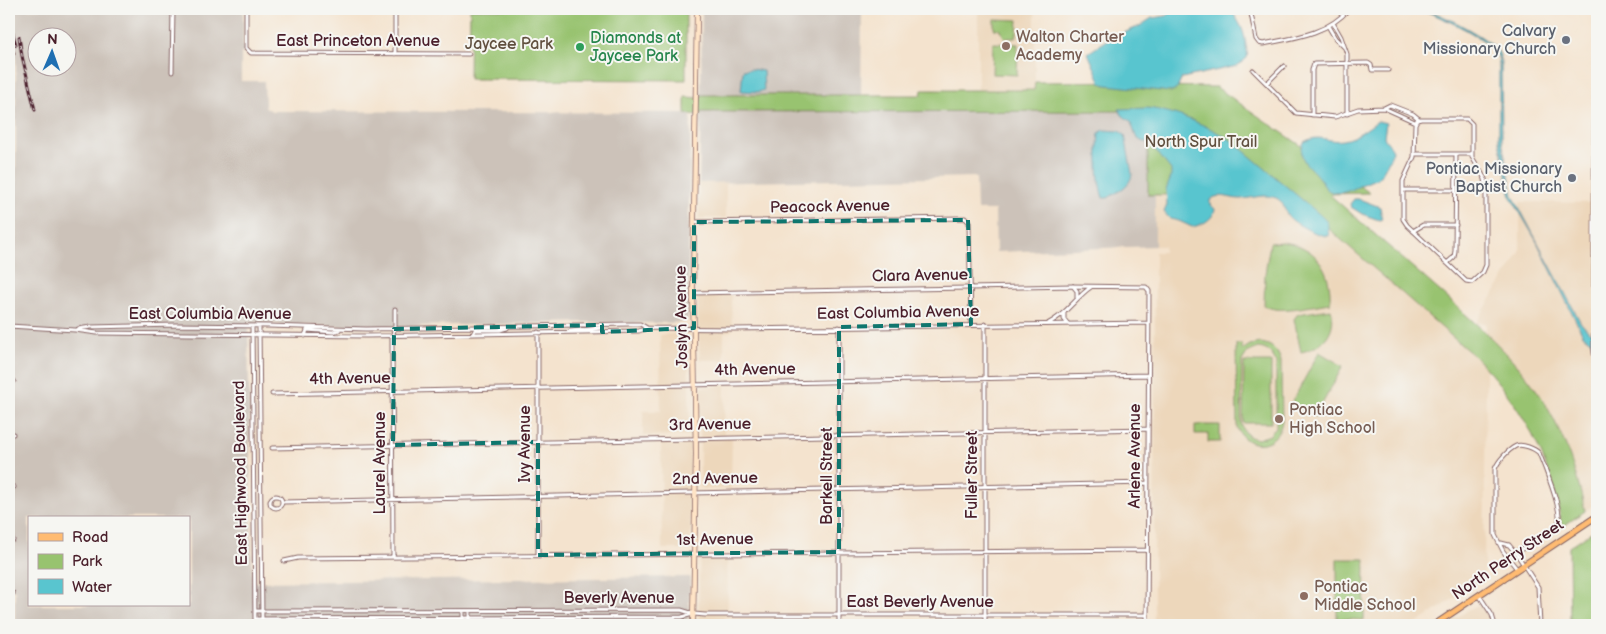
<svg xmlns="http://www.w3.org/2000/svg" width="1606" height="634" font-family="'Balsamiq Sans',sans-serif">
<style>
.built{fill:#edd7bb}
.industrial{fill:#ccc2b9;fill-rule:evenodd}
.green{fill:#98c36f;stroke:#71714d;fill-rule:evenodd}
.water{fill:#59c5cf;stroke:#52727d}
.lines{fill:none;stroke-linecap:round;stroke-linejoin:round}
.minor-casing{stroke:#866464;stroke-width:5}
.tertiary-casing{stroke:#866464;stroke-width:5.5}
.secondary-casing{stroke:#866464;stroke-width:6}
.primary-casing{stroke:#866464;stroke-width:7}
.minor{stroke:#fff;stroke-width:3}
.tertiary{stroke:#fff;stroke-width:4}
.secondary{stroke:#ffe4c6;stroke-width:4.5}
.primary{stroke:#ffbb71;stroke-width:5}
.rail-casing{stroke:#4a1f2b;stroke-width:3}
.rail{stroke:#f6f6f2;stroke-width:1;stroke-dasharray:4;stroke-linecap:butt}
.marked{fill:none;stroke:#0f766e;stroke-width:4;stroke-dasharray:10 6;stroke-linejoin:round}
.worship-dot{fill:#6b7280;stroke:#f6f6f2;stroke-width:2}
.education-dot{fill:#8d6e63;stroke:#f6f6f2;stroke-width:2}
.leisure-dot{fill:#2e9e5b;stroke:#f6f6f2;stroke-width:2}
.labels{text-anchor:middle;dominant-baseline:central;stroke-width:4;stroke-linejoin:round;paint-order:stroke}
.worship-label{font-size:16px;fill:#5b616d;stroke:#f6f6f2;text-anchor:end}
.education-label{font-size:16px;fill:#785e54;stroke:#f6f6f2;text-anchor:start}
.leisure-label{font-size:16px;fill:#27864d;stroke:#f6f6f2;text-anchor:start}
.street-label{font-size:16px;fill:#4a1f2b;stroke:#f6f6f2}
.park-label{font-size:16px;fill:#61503f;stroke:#f6f6f2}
</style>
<rect width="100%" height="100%" fill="#f6f6f2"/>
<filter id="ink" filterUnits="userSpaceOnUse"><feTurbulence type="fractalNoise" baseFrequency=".02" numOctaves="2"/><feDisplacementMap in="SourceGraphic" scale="10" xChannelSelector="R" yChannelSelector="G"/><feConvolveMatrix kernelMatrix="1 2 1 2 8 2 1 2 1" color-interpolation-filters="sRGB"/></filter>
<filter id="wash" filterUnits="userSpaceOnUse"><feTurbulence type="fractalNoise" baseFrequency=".0096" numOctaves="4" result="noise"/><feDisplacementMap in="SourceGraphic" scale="20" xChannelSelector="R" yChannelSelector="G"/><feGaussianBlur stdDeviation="1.12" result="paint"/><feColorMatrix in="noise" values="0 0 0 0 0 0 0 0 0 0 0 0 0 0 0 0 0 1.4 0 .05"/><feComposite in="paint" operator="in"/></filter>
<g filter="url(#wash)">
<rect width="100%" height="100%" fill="#f4e3ce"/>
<!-- built -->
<path class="built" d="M978 9H1035V90H978Z
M726 182V218H699V183Z
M1289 194 1486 367 1484 578 1415 625H1154L1155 252H1164V246H1155V195Z
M1520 202 1597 203V503L1585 511 1578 481 1570 455 1552 415 1523 372 1486 332V323H1476L1520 252Z
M700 294H731L732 331 724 332V360H700L697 296Z
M685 333 688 336 690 435 643 436V411H661L660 335Z
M725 385 724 435H732L731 489H705L700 487V390L701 387Z
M661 441H690L691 549H662Z
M727 556 728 617H724V625H698L700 557Z
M1479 604 1492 620 1485 625H1444Z"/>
<!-- industrial -->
<path class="industrial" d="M16 9H243V49L245 53H241V81H264L265 107 272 111 685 113V114H691L689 181 688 317 685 322 660 323 587 322 361 327 248 323 252 582 690 577 688 625H15V591H9V383H14L15 379 9 378V239L16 238ZM38 38H68V68H38ZM29 518H189V605H29Z
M702 9H862L861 95H701Z
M1148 111V195H1155V246L996 252 995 210H977L976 177 699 183 701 112Z"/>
<!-- green -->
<path class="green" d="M470 9 686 10V80L469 79Z
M994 19 1018 20 1017 34 1015 38H1005L999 29H994Z
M993 43 1018 44 1017 75 992 74Z
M1148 81V86L1216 87 1370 193 1329 194C1367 227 1405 261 1443 294 1477 325 1512 354 1538 392 1562 429 1576 469 1585 511L1562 527C1550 458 1524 406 1474 356L1289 194 1148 195V111L701 112V115L685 114V97L701 98V95H921L922 90H1034L1035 82Z
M1282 242C1316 245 1332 270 1330 303 1314 305 1276 315 1264 305L1265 274 1270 243Z
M1331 309C1338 331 1322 348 1301 352L1294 319 1298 314Z
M1260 343C1272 344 1278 351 1281 361L1282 421C1279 447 1247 452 1237 428L1236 344H1242V350L1250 345ZM1258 348C1268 349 1273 354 1276 363V427L1270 435 1258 439C1248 438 1243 432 1241 422L1242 361 1247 353Z
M1319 352 1343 366 1315 417 1291 404Z
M1244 362H1271V423H1243Z
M1195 425H1220V442H1208V434H1195Z
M1597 528V625H1570L1569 547Z
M1337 559H1365L1364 620 1337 619Z"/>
<!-- water -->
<path class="water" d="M1177 9H1230C1240 23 1244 29 1246 46 1247 51 1248 54 1247 58L1237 66 1182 78 1177 89 1171 92 1106 85 1101 83 1088 53 1109 39 1138 27 1152 18 1166 16Z
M1420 9C1434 9 1489 38 1497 50 1500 54 1501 60 1501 65L1502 141 1513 196 1581 323 1588 331 1597 338V346L1583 335 1537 242 1511 197 1499 141V65C1499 60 1498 54 1494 50 1482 35 1439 16 1420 9Z
M752 69 763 71 764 90 759 92 741 91 743 70Z
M1148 108C1177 112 1206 125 1231 140L1318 213C1332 226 1326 221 1329 236 1320 237 1294 224 1288 216 1284 210 1284 203 1278 199 1267 192 1252 199 1240 199 1230 199 1219 192 1210 200V204L1215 209C1213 220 1202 225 1192 227L1179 221 1170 219 1164 212 1167 205 1166 190 1171 177V170L1154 148 1149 143 1141 141 1136 137 1131 122 1122 115 1119 109Z
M1378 121 1386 123 1384 137C1386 142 1391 145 1393 150 1393 154 1382 174 1379 177 1376 180 1372 180 1368 182 1358 186 1344 196 1332 192 1325 190 1323 183 1319 178 1310 166 1296 160 1304 142 1321 133 1327 143 1343 140 1356 138 1367 128 1378 121Z
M1104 130 1119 131 1125 135 1132 174C1131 186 1117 192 1108 198H1103C1097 182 1097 150 1099 133Z
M1354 199H1359L1380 207 1382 219 1379 220 1362 214 1351 207 1350 204Z"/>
</g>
<g filter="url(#ink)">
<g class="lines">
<defs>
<path id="minor" d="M246 9V48L251 53 469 54
M1250 9 1256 39 1259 43 1263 44C1294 38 1328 34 1349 9
M1333 23 1341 37 1347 54V114
M1328 26 1335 38 1344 47
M9 53H13
M395 54V9
M1253 70 1296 113 1335 117 1358 109 1384 108 1390 105 1413 114 1419 119
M172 72 173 9
M1267 83 1284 66
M9 106H11
M1384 108 1415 122
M1312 115V70L1314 64 1368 63 1371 65 1372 70H1388
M1421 119H1467L1472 124V157L1485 179 1486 185V265L1483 272 1472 282 1466 281 1407 225 1403 219V181L1414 157 1415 124 1417 120Z
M1414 154H1472
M1403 190H1456
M9 213H13
M694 222 965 218 969 222 971 324
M1413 231 1423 225H1456
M1447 263 1454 257 1455 251 1456 154
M1073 286 1077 291V298
M693 293 1072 286 1146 287 1149 291 1147 625
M1064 313V319L1068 324
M1049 323C1066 315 1076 297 1091 287
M9 326 75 330 97 333 367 336 639 331 647 328 734 329 1149 323
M252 326 255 619 682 617 693 614
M259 326 262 619
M78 329 91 327 176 325 268 326 366 329 628 324H640L647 328
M570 331 601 328 602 325
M538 332V555
M473 334 475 330H500L507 328
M305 336 307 330 333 332 339 330
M9 381H14
M272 394 1148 375
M9 434H13
M272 448 1148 429
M9 487H14
M270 502a6 6 0 1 1 12 0a6 6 0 1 1-12 0Z
M283 502 1148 483
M9 540H13
M1501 543 1509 545 1518 556 1538 587 1540 625
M1515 552C1524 549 1553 532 1558 524 1564 512 1544 466 1539 453 1535 449 1522 443 1516 446 1508 450 1498 461 1495 469V535L1503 551 1517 569
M393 557 392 338 395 326V309
M284 561 298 558 1147 550
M9 593H13
M1479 595 1492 615 1495 625
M255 611 681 610 694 614 705 615H1147
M463 611V625
M470 611V625
M839 625V327
M985 625V324"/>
<path id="tertiary" d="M1595 9 1594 352 1597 369"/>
<path id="secondary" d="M693 625 696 454 693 287 697 9"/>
<path id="primary" d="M1434 625 1597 516"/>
</defs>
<!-- minor casing -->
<use href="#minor" class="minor-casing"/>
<!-- tertiary casing -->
<use href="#tertiary" class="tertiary-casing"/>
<!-- secondary casing -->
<use href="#secondary" class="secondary-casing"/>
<!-- primary casing -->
<use href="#primary" class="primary-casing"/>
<!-- minor -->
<use href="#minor" class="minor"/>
<!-- tertiary -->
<use href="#tertiary" class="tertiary"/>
<!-- secondary -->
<use href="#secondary" class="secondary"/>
<!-- primary -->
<use href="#primary" class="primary"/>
<defs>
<path id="rail" d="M9 20 16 45
M19 37 22 56 35 110"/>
</defs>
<!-- rail casing -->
<use href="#rail" class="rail-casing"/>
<!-- rail -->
<use href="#rail" class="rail"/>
</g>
</g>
<!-- marked area -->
<path class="marked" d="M968 220 971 324 839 327V552L538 555V442L393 445 394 329 602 325V332L694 328V222Z"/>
<!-- markers -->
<g class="worship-dot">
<circle cx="1566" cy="40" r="5"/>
<circle cx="1572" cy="178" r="5"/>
</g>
<g class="education-dot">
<circle cx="1006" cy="46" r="5"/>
<circle cx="1279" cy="419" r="5"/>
<circle cx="1304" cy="596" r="5"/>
</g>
<circle class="leisure-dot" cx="580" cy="47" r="5"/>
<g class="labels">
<!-- worship labels -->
<g class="worship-label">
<text x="1556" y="31">Calvary<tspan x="1556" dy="18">Missionary Church</tspan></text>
<text x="1562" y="169">Pontiac Missionary<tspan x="1562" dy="18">Baptist Church</tspan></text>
</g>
<!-- education labels -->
<g class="education-label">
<text x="1016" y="37">Walton Charter<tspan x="1016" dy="18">Academy</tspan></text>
<text x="1289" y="410">Pontiac<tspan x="1289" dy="18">High School</tspan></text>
<text x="1314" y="587">Pontiac<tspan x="1314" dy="18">Middle School</tspan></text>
</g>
<!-- leisure labels -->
<g class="leisure-label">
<text x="590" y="38">Diamonds at<tspan x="590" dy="18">Jaycee Park</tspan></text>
</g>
<!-- street labels -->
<g class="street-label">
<text x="358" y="41">East Princeton Avenue</text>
<text transform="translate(830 207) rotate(-1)">Peacock Avenue</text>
<text transform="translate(920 276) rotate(-1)">Clara Avenue</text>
<text transform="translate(898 313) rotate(-1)">East Columbia Avenue</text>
<text x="210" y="314">East Columbia Avenue</text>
<text transform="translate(682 317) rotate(-91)">Joslyn Avenue</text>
<text transform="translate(755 370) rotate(-1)">4th Avenue</text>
<text transform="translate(350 379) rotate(-1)">4th Avenue</text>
<text transform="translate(710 425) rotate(-1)">3rd Avenue</text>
<text transform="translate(525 444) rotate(-90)">Ivy Avenue</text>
<text transform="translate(1135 456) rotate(-90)">Arlene Avenue</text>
<text transform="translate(380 463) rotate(-90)">Laurel Avenue</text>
<text transform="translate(241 473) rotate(-91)">East Highwood Boulevard</text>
<text transform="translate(972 475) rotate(-90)">Fuller Street</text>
<text transform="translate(827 476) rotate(-90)">Barkell Street</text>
<text transform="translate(715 479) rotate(-1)">2nd Avenue</text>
<text transform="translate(715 540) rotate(-1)">1st Avenue</text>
<text transform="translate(1508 560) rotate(-34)">North Perry Street</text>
<text x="619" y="598">Beverly Avenue</text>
<text x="920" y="602">East Beverly Avenue</text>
</g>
<!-- park labels -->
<g class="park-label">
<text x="509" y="44">Jaycee Park</text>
<text x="1201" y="142">North Spur Trail</text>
</g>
</g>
<!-- margin -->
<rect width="1606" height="634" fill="none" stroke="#f6f6f2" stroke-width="30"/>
<!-- legend -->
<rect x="28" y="516" width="162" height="90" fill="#f6f6f2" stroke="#b1a0a2"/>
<rect x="38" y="533" width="25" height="8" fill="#ffbb71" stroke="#b1a0a2"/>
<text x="72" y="542" font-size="15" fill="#4a1f2b">Road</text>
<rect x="38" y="554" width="25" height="15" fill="#98c36f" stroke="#b1a0a2"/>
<text x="72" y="566" font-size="15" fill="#4a1f2b">Park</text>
<rect x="38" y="579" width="25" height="15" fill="#59c5cf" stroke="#b1a0a2"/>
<text x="72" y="592" font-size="15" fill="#4a1f2b">Water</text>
<!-- north arrow -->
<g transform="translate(52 52) rotate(2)"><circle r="24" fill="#f6f6f2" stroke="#b1a0a2"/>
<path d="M0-4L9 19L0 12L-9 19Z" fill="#1f6fb2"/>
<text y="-8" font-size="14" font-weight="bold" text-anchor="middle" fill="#4a1f2b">N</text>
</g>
</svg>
